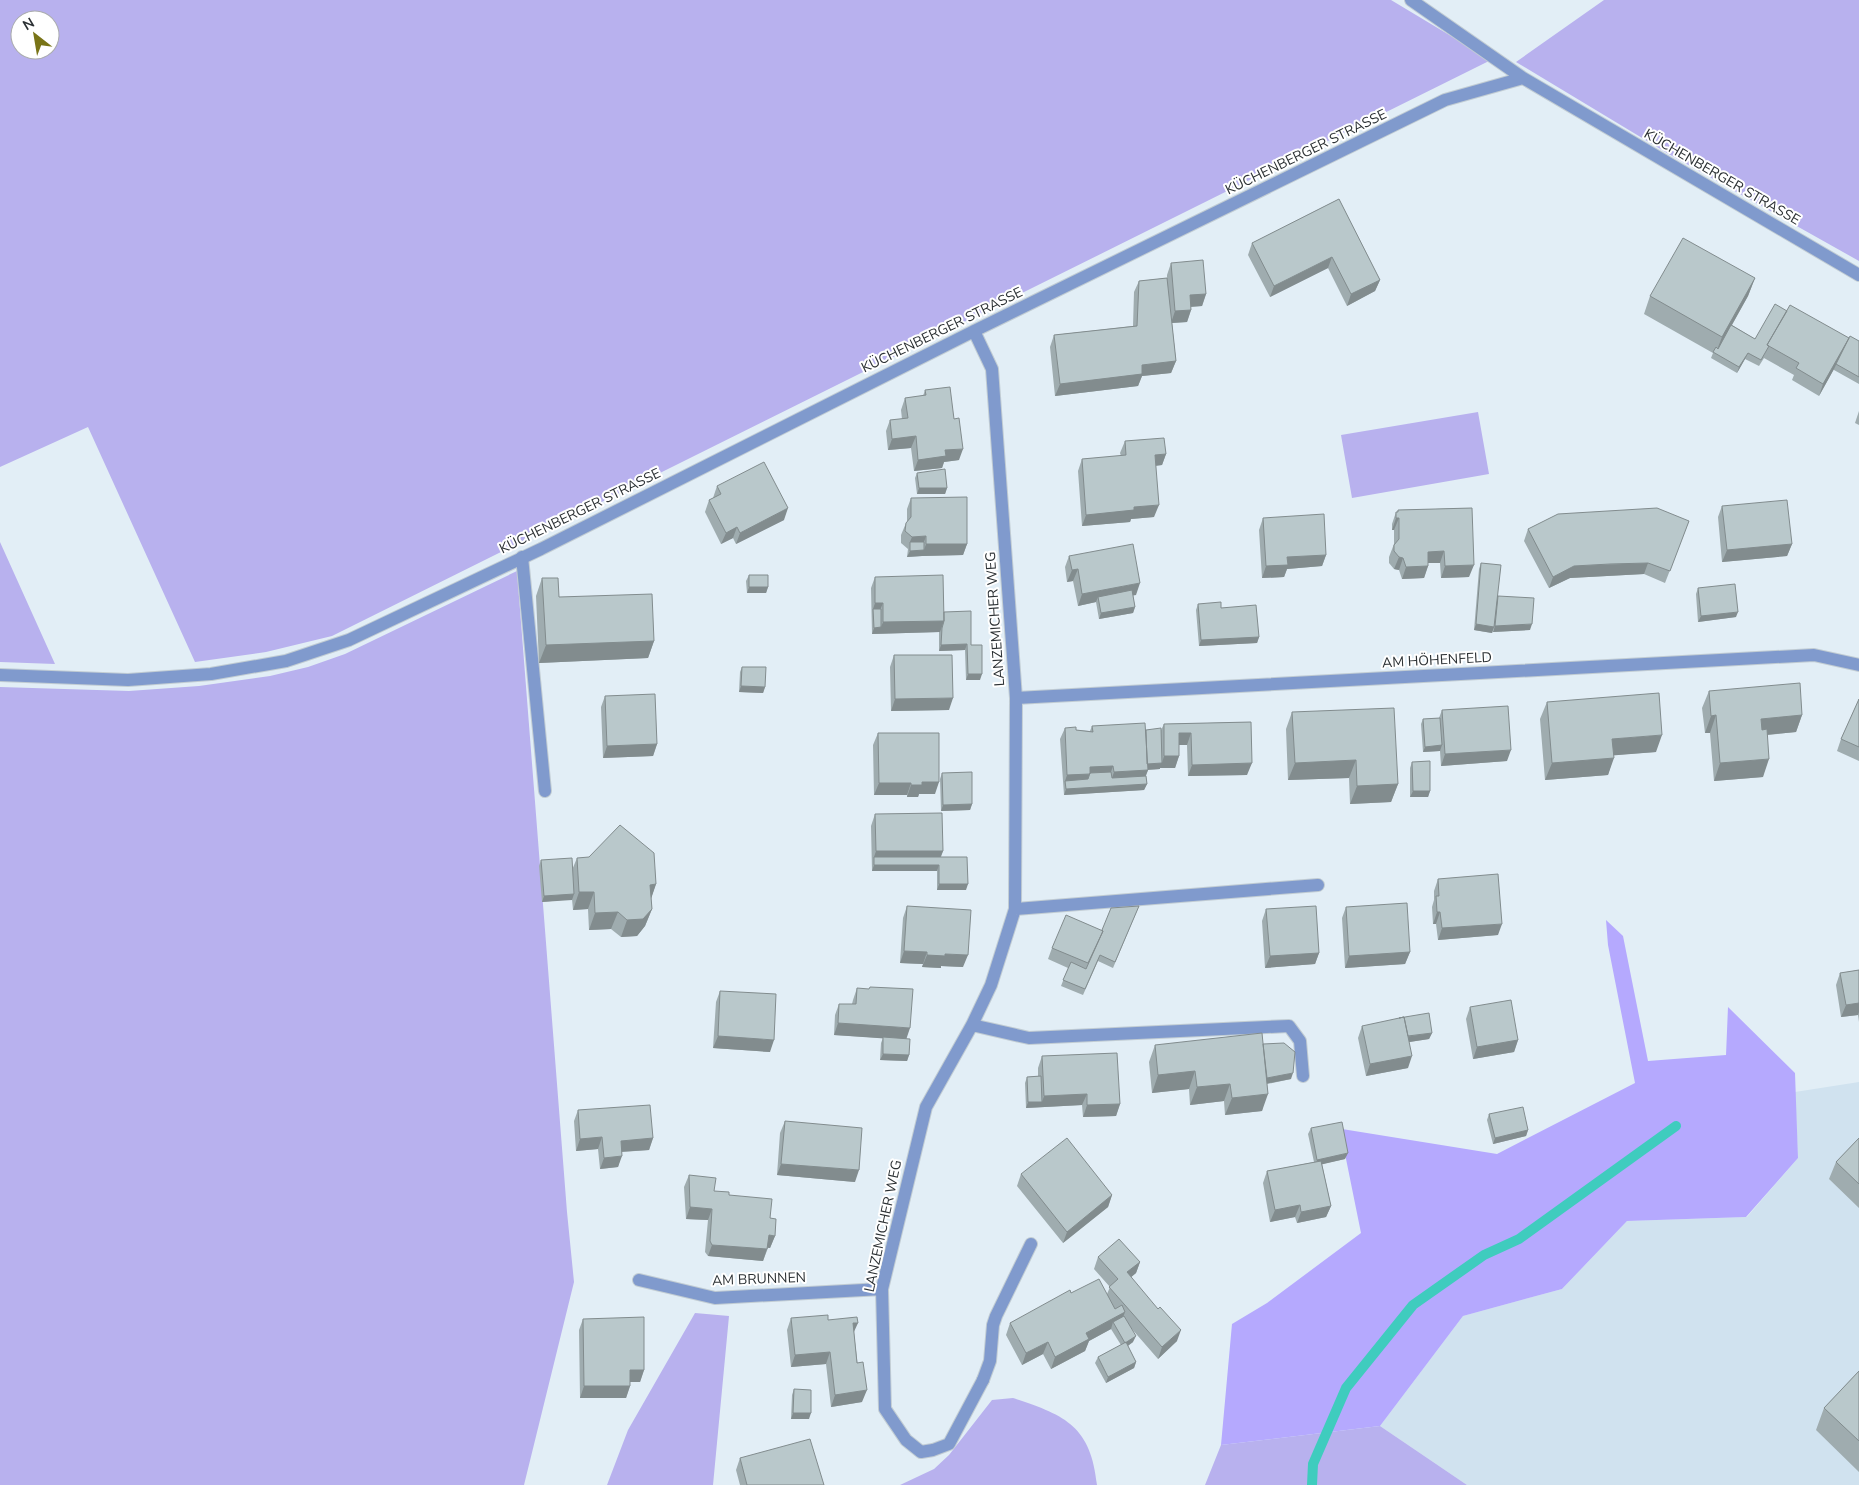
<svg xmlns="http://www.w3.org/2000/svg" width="1859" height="1485" font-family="'Nunito Sans',sans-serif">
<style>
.built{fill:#d0e2ef}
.green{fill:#b8b1ee;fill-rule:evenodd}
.forest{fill:#b5a9fe}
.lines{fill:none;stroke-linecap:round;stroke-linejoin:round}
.stream{stroke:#3fccbe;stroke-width:10}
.service-casing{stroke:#c1ccd3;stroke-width:14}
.minor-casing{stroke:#c1ccd3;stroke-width:14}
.service{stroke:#809acd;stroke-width:12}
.minor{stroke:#809acd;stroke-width:12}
.wall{fill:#9facaf}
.shaded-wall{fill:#828c8e}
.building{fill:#b9c8cb;stroke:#828c8e}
.labels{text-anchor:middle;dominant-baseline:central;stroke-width:4;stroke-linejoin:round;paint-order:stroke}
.street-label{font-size:14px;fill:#2b3033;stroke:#fff}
</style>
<rect width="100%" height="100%" fill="#e2eef6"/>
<!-- built -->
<path class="built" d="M1859 1082V1485H1467L1380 1426 1463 1316 1562 1289 1627 1221 1747 1217 1798 1158 1795 1092Z"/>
<!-- green -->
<path class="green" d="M0 0H1391L1491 60 332 636 266 652 195 662 88 427 0 467ZM20 20H50V50H20Z
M1604 0H1859V261L1667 153 1516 62Z
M1478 412 1489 474 1352 498 1341 435Z
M0 542 55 664 0 662Z
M517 571 567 1212 574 1282 524 1485H0V687L129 691 199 686 270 676 308 667 345 654Z
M695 1313 729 1316 713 1485H607L628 1430Z
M1013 1398C1065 1415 1091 1426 1097 1485H900L934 1469 949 1455 992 1400Z
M1380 1426 1467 1485H1205L1221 1445Z"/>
<!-- forest -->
<path class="forest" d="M1606 920 1623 936 1648 1061 1726 1055 1728 1007 1795 1073 1798 1158 1746 1217 1627 1221 1562 1289 1463 1316 1380 1426 1221 1445 1232 1324 1267 1303 1361 1233 1343 1144 1342 1129 1497 1154 1635 1083 1608 945Z"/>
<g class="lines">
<!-- stream -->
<path class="stream" d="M1312 1485 1313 1464 1346 1388 1413 1305 1484 1255 1519 1239 1676 1126"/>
<defs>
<path id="service" d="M522 557 545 791
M983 1380 990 1361 993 1325 996 1316 1031 1244"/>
<path id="minor" d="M1411 0 1523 78
M974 331 992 369 1016 698 1015 909 991 985 972 1025 926 1107 882 1289 885 1409 906 1440 921 1452 933 1450 949 1444 983 1380
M0 675 128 680 211 674 286 661 349 640 541 549 974 331 1445 100 1523 78 1859 275
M1016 698 1814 655 1859 665
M1015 909 1318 885
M972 1025 1029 1038 1289 1026 1300 1041 1303 1076
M639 1280 715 1298 882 1289"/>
</defs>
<!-- service casing -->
<use href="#service" class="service-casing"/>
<!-- minor casing -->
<use href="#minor" class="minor-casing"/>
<!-- service -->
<use href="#service" class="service"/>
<!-- minor -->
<use href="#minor" class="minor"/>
</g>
<!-- wall -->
<path class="wall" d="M1339 199 1380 280 1375 291 1347 306 1328 268 1270 297 1248 255 1252 243Z
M1171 263 1206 294 1202 306 1191 307V310L1187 322 1172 323 1176 361 1171 373 1142 376 1138 386 1055 396 1050 347 1054 335 1133 326 1134 292 1139 281 1167 278V275Z
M1755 278 1748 296 1732 325 1755 339 1787 311 1849 338 1859 341V384L1834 370V369L1819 396 1792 380 1794 375 1764 358 1759 366 1745 359 1737 373 1711 358 1713 353 1644 314 1650 296Z
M925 390 959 460 944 462 942 468 914 471 911 448 888 450 886 431 890 420 902 419 901 410 905 398 923 396Z
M1859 411V425L1855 423Z
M1125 441 1166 454 1162 465 1156 466 1154 517 1131 519 1130 522 1082 526 1078 471 1082 459 1121 456 1120 453Z
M917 473 947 488 945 494H917L915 478Z
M717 486 784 520 736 544 733 538 721 544 705 512 709 500 713 498Z
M911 498 967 544 963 555 922 556 907 557 908 549 901 543V535L906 523 907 522V509Z
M1722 506 1792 544 1787 556 1722 562 1718 517Z
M1472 508 1469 577 1441 578 1440 563H1428V566L1424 578 1402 579 1399 570 1394 569 1389 563V557L1394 544V530H1392V524L1396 512H1397L1398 510Z
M1263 518 1326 555 1322 566 1287 569 1284 577 1262 578 1259 530Z
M1689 521 1665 583 1644 574 1570 578 1549 588 1524 541 1528 529Z
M1069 556 1136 595H1133L1135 607 1133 613 1099 619 1096 602 1078 606 1073 581 1067 582 1065 567Z
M1481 563 1497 600 1498 596 1530 630 1493 632 1494 628 1492 633 1474 630 1479 569Z
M749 575 768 587 766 593H747L746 581Z
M875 577 944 612 971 645 980 680H966L965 650 939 651V632L872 634 871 588Z
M542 578 559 597 654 641 648 658 539 663 536 596Z
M1698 588 1736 617 1698 622 1696 594Z
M1198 604 1221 608 1259 637 1257 643 1199 646 1196 610Z
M894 655 949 710 891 711 890 667Z
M742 667 765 687 763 693 739 692 740 672Z
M1709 691 1802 715 1796 732 1767 735 1763 777 1714 781 1710 733H1705L1702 708Z
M605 696 657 744 653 756 603 758 601 707Z
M1859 699V761L1837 751 1841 739Z
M1547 702 1656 752 1614 755 1608 775 1545 780 1540 719Z
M1442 710 1507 761 1441 766 1440 751 1423 752 1421 724 1423 719 1439 718Z
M1292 712 1398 784 1391 802 1350 804 1349 778 1288 780 1286 729Z
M1251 722 1247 775 1188 776 1187 745H1179V756L1175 768H1160V769L1148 770 1146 776 1147 784 1144 790 1064 795 1060 739 1065 728 1076 730 1090 731 1092 726 1146 730H1161L1164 724Z
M878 733 935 794H919L918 797H907V795H874L873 745Z
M1412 762 1430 791 1428 797H1410V768Z
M942 773 972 804 970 810 941 811 940 779Z
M875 814 943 851 941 857 966 890H937V871H872L871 826Z
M577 858 656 884 651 898 652 909 645 926 637 936 621 937 611 929 589 930 588 909 573 910 572 899 542 902 539 866 541 860 572 870Z
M1438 879 1498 935 1438 940 1436 924H1433L1432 907 1434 900V891Z
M907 906 963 967 941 966V968L922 967 923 964 900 963 903 918Z
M1139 906 1113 968 1098 961 1083 995 1061 986 1068 968 1048 959 1052 948 1102 930Z
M1346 907 1410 952 1405 964 1345 968 1342 918Z
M1266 909 1319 953 1315 964 1265 968 1262 921Z
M1859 970V1022L1858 1015 1841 1017 1836 985 1840 973Z
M857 988 906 1038 909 1055 907 1061 880 1060 881 1043 883 1038 834 1035 835 1015 839 1004H852L853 1000Z
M720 991 770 1052 713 1048 716 1002Z
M1470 1007 1518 1040 1514 1052 1473 1059 1466 1019Z
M1362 1026 1432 1033 1429 1039 1409 1042 1408 1068 1366 1076 1358 1038Z
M1263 1044 1291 1079 1267 1084 1262 1111 1225 1115 1224 1101 1190 1105 1189 1089 1152 1093 1149 1062 1155 1045Z
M1042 1056 1120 1104 1116 1116 1083 1117 1082 1105 1026 1108 1025 1083 1027 1077 1038 1076V1068Z
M578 1110 653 1138 649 1150 622 1152 618 1167 600 1169 598 1149 576 1151 574 1121Z
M1489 1114 1528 1130 1526 1136 1493 1144 1487 1120Z
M785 1121 855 1182 777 1175 780 1133Z
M1311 1128 1345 1159 1322 1164 1331 1206 1326 1217 1297 1223 1295 1217 1270 1222 1263 1183 1267 1171 1314 1162 1308 1134Z
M1859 1138V1208L1829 1179 1836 1162Z
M1021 1174 1112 1195 1108 1207 1063 1243 1017 1186Z
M689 1175 714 1191 729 1195 770 1218 775 1236 770 1248H768L763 1261 708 1256 705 1252 708 1220 686 1219 684 1187Z
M1098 1257 1140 1262 1136 1273 1131 1277 1177 1341 1158 1359 1131 1328 1133 1342 1128 1346 1136 1362 1134 1368 1106 1383 1095 1363 1098 1357 1121 1345 1111 1329 1089 1341 1085 1351 1051 1369 1043 1354 1022 1365 1006 1335 1010 1323 1071 1293 1107 1294 1110 1287 1094 1269Z
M791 1318 828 1320 854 1333 862 1402 831 1407 826 1364 791 1367 787 1330Z
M583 1319 644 1370 640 1382H630V1386L626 1398H580L579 1330Z
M1859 1371V1472L1816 1430 1824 1408Z
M794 1389 809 1419H791L792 1395Z
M740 1458 824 1485H740L736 1470Z"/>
<!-- shaded-wall -->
<path class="shaded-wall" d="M1332 257 1328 268 1270 297 1274 286Z
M1755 278 1748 296 1715 355 1722 337Z
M1380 280 1375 291 1347 306 1351 294Z
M1206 294 1202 306 1186 307 1190 295Z
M1191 310 1187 322 1171 323 1175 311Z
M1849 338 1834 369 1819 396 1823 384Z
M1748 353 1745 359 1737 373 1739 367Z
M1176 361 1171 373 1142 376 1138 386 1055 396 1060 384 1142 365Z
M916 436 911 448 888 450 892 439Z
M963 449 959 460 944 462 942 468 914 471 918 460 945 450Z
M1166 454 1162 465 1150 466 1155 455Z
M919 488H947L945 494H917Z
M1159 505 1154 517 1131 519 1130 522 1082 526 1086 515 1134 507Z
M788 508 784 520 736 544 740 533Z
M1396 518H1399L1394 530H1392Z
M737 527 733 538 721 544 726 533Z
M926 536 922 548 910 542 907 549 912 537Z
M926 544H967L963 555 922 556Z
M1792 544 1787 556 1722 562 1727 550Z
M924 550 922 556 907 557 910 551Z
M1444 551 1440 563H1424L1428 552Z
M1326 555 1322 566 1287 569 1284 577 1262 578 1266 566 1287 557Z
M1399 557 1403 558 1399 570 1394 569Z
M1648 563 1644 574 1570 578 1549 588 1553 577 1574 566Z
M1474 565 1469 577 1441 578 1445 566Z
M1428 566 1424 578 1402 579 1406 567Z
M1078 569 1073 581 1067 582 1072 570Z
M1140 583 1136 595 1099 602 1098 597 1096 602 1078 606 1082 594Z
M749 587H768L766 593H747Z
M875 603H883L878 615 873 609Z
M1135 607 1133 613 1099 619 1101 613Z
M1738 612 1736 617 1698 622 1701 616Z
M944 621 940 632 872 634 874 628 881 627 883 622Z
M1476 624 1494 627 1492 633 1474 630Z
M1532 624 1530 630 1493 632 1495 626Z
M1259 637 1257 643 1199 646 1201 640Z
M654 641 648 658 539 663 546 645Z
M967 644 965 650 939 651 941 645Z
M968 674H982L980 680H966Z
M741 686 765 687 763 693 739 692Z
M953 698 949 710 891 711 895 699Z
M1716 715 1710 733H1705L1711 716Z
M1802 715 1796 732 1755 736 1761 719Z
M1179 733H1191L1187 745H1174Z
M1662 735 1656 752 1606 756 1612 739Z
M657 744 653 756 603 758 607 746Z
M1442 745 1440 751 1423 752 1425 747Z
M1511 750 1507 761 1441 766 1445 754Z
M1164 756H1179L1175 768H1160V769L1143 770 1145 764 1162 763Z
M1614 758 1608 775 1545 780 1552 763Z
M1769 759 1763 777 1714 781 1720 763Z
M1356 760 1349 778 1288 780 1295 763Z
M1252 763 1247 775 1188 776 1192 765Z
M1113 766 1109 778 1086 785 1065 781 1063 787 1067 775 1090 767Z
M1148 770 1143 782 1110 784 1114 772Z
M922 782H939L935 794H919L918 797H907L911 785Z
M879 783H911L907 795H874Z
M1147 784 1144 790 1064 795 1066 789Z
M1398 784 1391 802 1350 804 1357 786Z
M1413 791H1430L1428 797H1410Z
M972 804 970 810 941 811 943 805Z
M876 851H943L938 863 874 857 872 863Z
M874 865H939L937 871H872Z
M656 884 650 902V885Z
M939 884H968L966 890H937Z
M579 892H594L588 909 573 910Z
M574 894 572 900 542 902 544 896Z
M652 909 645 926 637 936 621 937 627 920Z
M618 912 611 929 589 930 595 913Z
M1437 912H1440L1436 924H1433Z
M1502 924 1498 935 1438 940 1442 928Z
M904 951 927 952 923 964 900 963Z
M1410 952 1405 964 1345 968 1349 956Z
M1319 953 1315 964 1265 968 1270 956Z
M945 954 968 955 963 967 941 966V968L922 967 927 955Z
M1859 1003V1012L1858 1015 1841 1017 1846 1005Z
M838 1023 910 1028 906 1040 834 1035Z
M1432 1033 1429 1039 1403 1043 1405 1037Z
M718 1036 774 1040 770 1052 713 1048Z
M1518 1040 1514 1052 1473 1059 1477 1047Z
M883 1054 909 1055 907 1061 880 1060Z
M1412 1056 1408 1068 1366 1076 1370 1064Z
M1195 1071 1189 1089 1152 1093 1158 1075Z
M1293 1073 1291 1079 1259 1085 1261 1079Z
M1230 1084 1224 1101 1190 1105 1197 1087Z
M1087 1094 1082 1105 1026 1108 1028 1102H1042L1044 1096Z
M1268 1094 1262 1111 1225 1115 1232 1098Z
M1120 1104 1116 1116 1083 1117 1087 1105Z
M1528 1130 1526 1136 1493 1144 1495 1138Z
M602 1137 598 1149 576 1151 580 1139Z
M653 1138 649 1150 617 1152 621 1141Z
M1348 1153 1345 1159 1315 1166 1317 1160Z
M622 1156 618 1167 600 1169 604 1158Z
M781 1164 859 1170 855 1182 777 1175Z
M1112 1195 1108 1207 1063 1243 1067 1232Z
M1300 1205 1295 1217 1270 1222 1275 1210Z
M1331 1206 1326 1217 1297 1223 1301 1212Z
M690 1207 712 1209 708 1220 686 1219Z
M769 1235 775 1236 770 1248 764 1247Z
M712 1245 767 1249 763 1261 708 1256Z
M1140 1262 1136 1273 1123 1284 1127 1272Z
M1125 1312 1121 1323 1113 1322 1111 1329 1089 1341 1085 1351 1051 1369 1055 1357 1086 1333Z
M853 1323H858L853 1334Z
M1181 1330 1177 1341 1158 1359 1162 1347Z
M1136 1336 1133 1342 1123 1349 1125 1343Z
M1048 1342 1043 1354 1022 1365 1026 1353Z
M830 1352 826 1364 791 1367 795 1355Z
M1136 1362 1134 1368 1106 1383 1108 1377Z
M630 1370H644L640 1382H626Z
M584 1386H630L626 1398H580Z
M867 1390 862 1402 831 1407 835 1395Z
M793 1413H811L809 1419H791Z"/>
<!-- building -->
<path class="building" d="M1339 199 1380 280 1351 294 1332 257 1274 286 1252 243Z
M1683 238 1755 278 1722 337 1650 296Z
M1203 260 1206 294 1190 295 1191 310 1175 311 1171 263Z
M1167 278 1176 361 1142 365V374L1060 384 1054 335 1137 326 1139 281Z
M1775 304 1787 311 1767 345 1769 346 1761 360 1748 353 1739 367 1713 352 1716 347 1718 349 1731 325 1755 339Z
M1790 305 1849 338 1823 384 1796 368 1799 363 1767 345Z
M1850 336 1859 341V377L1836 364Z
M950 387 954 419 959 418 963 449 945 450 946 456 918 460 916 436 892 439 890 420 908 418 905 398 926 395 925 390Z
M1164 438 1166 454 1155 455 1159 505 1134 507V510L1086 515 1082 459 1126 455 1125 441Z
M764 462 788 508 740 533 737 527 726 533 709 500 721 494 717 486Z
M945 469 947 488H919L917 473Z
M967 497V544H926V536L912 537 905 531 906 523 911 517V498Z
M1787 500 1792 544 1727 550 1722 506Z
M1472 508 1474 565 1445 566 1444 551 1428 552V566L1406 567 1403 558 1399 557 1394 551V545L1399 539V518H1396V512H1398V510Z
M1657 508 1689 521 1670 571 1648 563 1610 564 1574 566 1553 577 1528 529 1558 514Z
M1324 514 1326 555 1287 557 1288 565 1266 566 1263 518Z
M910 542H924V550L910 551Z
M1133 544 1140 583 1082 594 1078 569 1072 570 1069 556Z
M1481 563 1501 565 1494 627 1476 624Z
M749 575H768V587H749Z
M943 575 944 621 883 622V603H875V577Z
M542 578H558L559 597 652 594 654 641 546 645Z
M1735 584 1738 612 1701 616 1698 588Z
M1132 590 1135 607 1101 613 1098 597Z
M1498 596 1534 598 1532 624 1495 626Z
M1221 602V608L1256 605 1259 637 1201 640 1198 604Z
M873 609H881V627L874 628Z
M971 611V645H982V674H968L967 644 941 645 942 628 944 621V612Z
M894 655H952L953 698 895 699Z
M742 667H766L765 687 741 686Z
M1800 683 1802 715 1761 719 1762 730 1767 729 1769 759 1720 763 1716 715 1711 716 1709 691Z
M1659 693 1662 735 1612 739 1614 758 1552 763 1547 702Z
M655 694 657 744 607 746 605 696Z
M1859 699V747L1841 739Z
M1508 706 1511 750 1445 754 1442 710Z
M1394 708 1398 784 1357 786 1356 760 1295 763 1292 712Z
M1440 718 1442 745 1425 747 1423 719Z
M1251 722 1252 763 1192 765 1191 733H1179V756H1164V724Z
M1145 723 1148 770 1114 772 1113 766 1090 767V774L1067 775 1065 728 1076 727V730L1093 732 1092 726Z
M1161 728 1162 763 1147 764 1146 730Z
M878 733H939V782H922V785H911V783H879Z
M1430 761V791H1413L1412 762Z
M972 772V804L943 805 942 773Z
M1111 772 1112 778 1146 776 1147 784 1066 789 1065 781 1088 779 1090 773Z
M942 813 943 851H876L875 814Z
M620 825 654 853 656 884 650 885 652 909 643 919 627 920 618 912 595 913 594 892H579L577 858 589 857Z
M874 857H967L968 884H939V865H874Z
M572 858 574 894 544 896 541 860Z
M1498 874 1502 924 1442 928 1440 912H1437L1436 896H1439L1438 879Z
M1407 903 1410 952 1349 956 1346 907Z
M907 906 971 910 968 955 945 954V956L927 955V952L904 951Z
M1139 906 1115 962 1100 955 1085 989 1063 980 1071 962 1086 969 1103 931 1102 930 1111 908Z
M1316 906 1319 953 1270 956 1266 909Z
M1066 915 1103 931 1088 963 1052 948Z
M1859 970V1003L1846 1005 1840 973Z
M870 987 913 989 910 1028 838 1023 839 1004H856L857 988 869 989Z
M720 991 776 994 774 1040 718 1036Z
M1511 1000 1518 1040 1477 1047 1470 1007Z
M1429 1013 1432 1033 1408 1036 1404 1017 1399 1018Z
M1404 1017 1412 1056 1370 1064 1362 1026Z
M1262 1033 1268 1094 1232 1098 1230 1084 1197 1087 1195 1071 1158 1075 1155 1045Z
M883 1037 910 1039 909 1055 883 1054Z
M1284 1043 1295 1052 1293 1073 1267 1078 1263 1044Z
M1117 1053 1120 1104 1087 1105V1094L1044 1096 1042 1056Z
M1041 1076 1042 1102H1028L1027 1077Z
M650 1105 653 1138 621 1141 622 1156 604 1158 602 1137 580 1139 578 1110Z
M1523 1107 1528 1130 1495 1138 1489 1114Z
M785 1121 862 1128 859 1170 781 1164Z
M1342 1122 1348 1153 1317 1160 1311 1128Z
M1067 1138 1112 1195 1067 1232 1021 1174Z
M1859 1138V1184L1836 1162Z
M1321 1161 1331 1206 1301 1212 1300 1205 1275 1210 1267 1171Z
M689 1175 716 1178 714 1191 729 1192V1195L772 1199 770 1218 776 1219 775 1236 769 1235 767 1249 712 1245 710 1241 712 1209 690 1207Z
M1119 1239 1140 1262 1127 1272 1158 1309 1160 1307 1181 1330 1162 1347 1109 1287 1118 1279 1098 1257Z
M1099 1279 1115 1309 1122 1305 1125 1312 1086 1333 1089 1339 1055 1357 1048 1342 1026 1353 1010 1323 1070 1290 1071 1293Z
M828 1315V1320L857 1317 858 1323H853L857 1363 863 1362 867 1390 835 1395 830 1352 795 1355 791 1318Z
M1124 1316 1136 1336 1125 1343 1113 1322Z
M644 1317V1370H630V1386H584L583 1319Z
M1126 1342 1136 1362 1108 1377 1098 1357Z
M1859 1371V1441L1824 1408Z
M794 1389 811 1390V1413H793Z
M810 1439 824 1485H747L740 1458Z"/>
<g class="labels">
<!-- street labels -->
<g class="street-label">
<text transform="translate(1306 152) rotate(-26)">KÜCHENBERGER STRASSE</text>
<text transform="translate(1722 177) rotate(30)">KÜCHENBERGER STRASSE</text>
<text transform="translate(942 330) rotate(-26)">KÜCHENBERGER STRASSE</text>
<text transform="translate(580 511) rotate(-26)">KÜCHENBERGER STRASSE</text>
<text transform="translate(995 619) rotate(-94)">LANZEMICHER WEG</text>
<text transform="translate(1437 660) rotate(-3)">AM HÖHENFELD</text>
<text transform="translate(883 1226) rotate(-78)">LANZEMICHER WEG</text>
<text transform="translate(759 1279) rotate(-2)">AM BRUNNEN</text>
</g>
</g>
<!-- north arrow -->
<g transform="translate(35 35) rotate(329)"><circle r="24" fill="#ffffff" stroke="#aaacad"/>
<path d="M0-4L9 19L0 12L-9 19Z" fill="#797417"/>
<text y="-8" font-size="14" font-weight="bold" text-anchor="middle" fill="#2b3033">N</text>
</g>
</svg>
